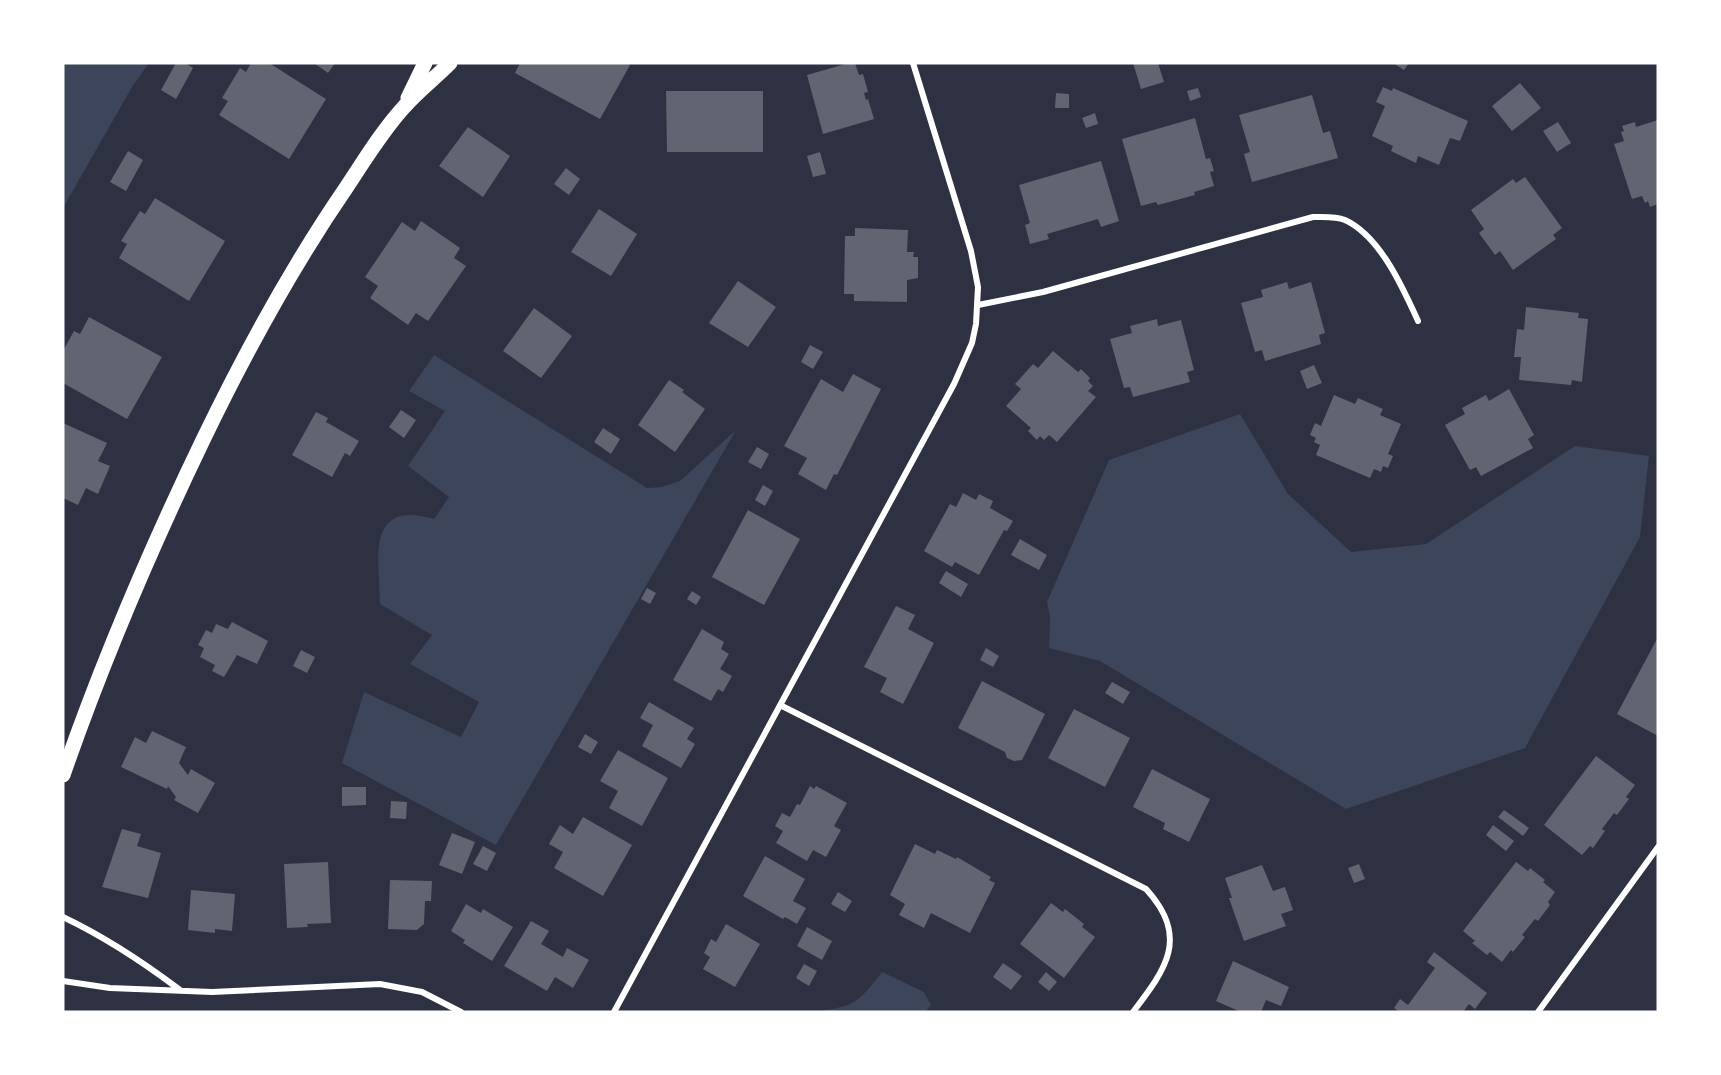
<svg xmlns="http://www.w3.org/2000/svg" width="1721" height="1075" font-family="Ubuntu,sans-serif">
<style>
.green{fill:#3c4559}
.building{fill:#626471}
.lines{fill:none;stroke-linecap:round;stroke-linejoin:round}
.minor{stroke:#fff;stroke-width:6}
.primary{stroke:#fff;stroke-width:15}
</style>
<rect width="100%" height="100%" fill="#2d3142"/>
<!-- green -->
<path class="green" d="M63 63H149L132 87 63 208Z
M434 355 647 488 662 487 680 481 736 430 496 845 342 763 364 692 461 737 479 702 410 664 432 635 380 604C379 559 365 499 434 519L449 497 408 466 445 411 409 391Z
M1240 414 1288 494 1351 552 1426 544 1575 446 1649 456 1640 537 1525 748 1346 809 1100 661 1049 648 1050 617 1047 602 1109 460Z
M882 972 924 992 931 1005 925 1012H813C855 1006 856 1005 882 972Z"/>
<!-- building -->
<path class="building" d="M176 63H185L193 68 176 99 161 90Z
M251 63H269L326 99 289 159 219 115 228 101 222 98 240 68 246 72Z
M314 63H335L328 73Z
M520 63H627L630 65 600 119 515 73Z
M849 63H855L859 75 863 74 868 92 864 93 866 100 868 99 874 119 823 134 807 75Z
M1133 63H1158L1164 82 1141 89Z
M1393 63H1409L1404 70Z
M1520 83 1541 108 1512 131 1492 106Z
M1383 87 1392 91 1393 88 1468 121 1460 141 1450 138 1439 165 1418 156 1416 163 1391 151 1393 146 1372 136 1385 106 1376 102Z
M1198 88 1201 97 1190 101 1187 91Z
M666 91H763V152H667Z
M1056 93 1069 94V108H1055Z
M1312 95 1323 133 1330 131 1338 158 1252 182 1244 154 1250 152 1239 115Z
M1095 113 1098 124 1086 128 1082 118Z
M1195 118 1206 159 1210 158 1214 171 1210 172 1214 186 1194 192 1195 195 1158 205 1156 202 1141 206 1122 139Z
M1658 120V204L1650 207 1648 201 1645 203 1642 196 1632 199 1614 144 1624 141 1621 132 1624 131 1622 126 1635 122 1636 127Z
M1558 122 1571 143 1557 152 1543 131Z
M468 127 510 156 483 197 439 166Z
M128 151 143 160 126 191 110 182Z
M820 152 826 174 813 177 807 156Z
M1101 161 1119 221 1101 227 1098 219 1047 234 1049 239 1030 244 1025 225 1030 223 1019 185Z
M566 168 580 179 569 195 554 184Z
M1525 177 1562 228 1553 235 1556 239 1513 270 1500 251 1495 255 1479 233 1484 229 1471 210 1513 179 1516 183Z
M155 198 225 241 189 301 119 258 127 244 121 241 140 211 145 214Z
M599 209 637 234 611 276 571 252Z
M421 221 460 248 454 258 466 266 428 321 416 313 408 325 370 298 378 286 365 277 402 222 415 231Z
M855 228 908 230 907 252H914L913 257H918V278L907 280V302L854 301V294H844L845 236H855Z
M738 281 776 307 748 347 709 323Z
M1287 282 1289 289 1311 282 1325 333 1319 335 1321 344 1265 361 1262 350 1255 352 1241 303 1263 297 1261 290Z
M1526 307 1579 313 1578 318 1588 319 1582 382 1572 380 1571 385 1519 380 1521 357H1514L1517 329 1524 330Z
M534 308 572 336 541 378 503 351Z
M89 317 162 357 127 419 63 383V351L74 331 80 334Z
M1157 319 1158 326 1181 320 1194 370 1187 372 1190 382 1133 397 1130 387 1124 388 1110 339 1132 333 1130 326Z
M810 345 823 352 813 369 801 362Z
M1053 351 1078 372 1081 369 1090 378 1088 381 1093 386 1088 391 1096 397 1057 442 1049 435 1044 440 1040 436 1037 440 1028 431 1031 428 1006 406 1021 389 1015 384 1033 364 1038 368Z
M1314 365 1322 383 1307 389 1300 371Z
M853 374 881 389 837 475 834 474 826 490 798 474 807 458 784 446 821 379 843 392Z
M669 380 684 390 682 392 705 409 675 452 638 425Z
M1509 389 1534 435 1528 439 1533 448 1481 476 1476 467 1470 470 1445 425 1465 414 1462 408 1486 395 1489 401Z
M1334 395 1355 404 1358 398 1383 409 1380 415 1401 424 1388 454 1393 456 1388 468 1383 466 1381 472 1374 469 1370 478 1316 455 1320 445 1314 442 1316 438 1310 435 1315 423 1321 426Z
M401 410 416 420 404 438 389 427Z
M316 412 328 418 326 422 359 441 350 456 345 453 332 477 292 455Z
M63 423 107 443 98 461 110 466 98 494 86 488 78 505 63 498Z
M603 428 620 439 611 454 594 442Z
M757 447 769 454 761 469 748 462Z
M763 485 773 491 765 506 755 500Z
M963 493 976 500 979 494 993 501 990 508 1013 521 1007 531 1004 530 979 575 955 562 952 567 924 551 950 504 956 507Z
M748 510 800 539 764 605 712 577Z
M1020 539 1047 555 1039 570 1011 555Z
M946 571 968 584 961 597 939 583Z
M647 588 656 593 650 604 641 599Z
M692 591 701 597 696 605 687 599Z
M896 606 915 615 908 629 934 643 903 704 880 692 887 678 864 667Z
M232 622 268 641 257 664 237 655 224 677 212 671 215 665 200 657 204 648 198 645 206 630 212 633 216 624 228 629Z
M702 629 724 642 721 649 729 654 720 669 732 676 723 692 718 689 711 701 673 680Z
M1658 637V736L1617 714Z
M986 648 999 656 993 667 980 660Z
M301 650 315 657 307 673 293 666Z
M982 681 1045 714 1022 760 1014 761 1007 758 1005 752 958 728Z
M1112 682 1130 692 1123 704 1105 693Z
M649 702 694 728 687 739 695 744 681 768 642 746 653 725 640 718Z
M1074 709 1130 738 1105 787 1048 758Z
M152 731 186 747 179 763 188 775 191 769 215 783 198 813 174 800 176 797 168 786 167 789 121 767 135 737 146 743Z
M585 734 598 742 591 754 578 747Z
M618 750 668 778 642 826 609 808 618 791 600 781Z
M1596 756 1635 785 1626 797 1629 799 1617 815 1614 813 1602 829 1605 831 1593 848 1590 846 1582 855 1544 825Z
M1152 769 1210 799 1189 842 1163 829 1165 823 1133 807Z
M810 786 814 789 816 786 847 803 834 826 841 830 826 857 813 850 807 861 776 843 783 831 775 826 782 813 790 817 797 804 800 805Z
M342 787H366V805L342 806Z
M391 801 407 802 406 819 390 818Z
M1504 810 1529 828 1523 836 1498 817Z
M583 817 632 845 603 896 554 868 563 852 549 844 560 825 573 834Z
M1493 825 1514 841 1506 851 1486 835Z
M122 829 141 834 137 846 161 853 148 898 102 887Z
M452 833 475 842 462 874 439 865Z
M915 844 935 854 937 850 956 859 957 857 991 877 989 880 995 883 970 933 931 913 924 928 899 915 905 904 890 895Z
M483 846 496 853 487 871 473 864Z
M765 856 805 879 793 901 806 908 797 924 785 917 783 919 743 896Z
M328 862 331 923 307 924 308 927 287 928 284 864Z
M1516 862 1528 871 1530 868 1545 880 1543 882 1555 892 1548 902 1550 905 1538 921 1535 919 1522 935 1525 937 1513 952 1511 950 1502 962 1490 952 1487 955 1472 943 1475 941 1463 931Z
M1359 864 1365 879 1354 883 1348 868Z
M1262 865 1273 891 1285 887 1293 910 1281 914 1286 926 1244 941 1229 898H1232L1225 878Z
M390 880 432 881 431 901H425L424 924 417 930 388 929Z
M191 890 235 894 232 931 215 929V933L188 930Z
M838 892 852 901 845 912 831 904Z
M1051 903 1063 912 1065 909 1084 924 1082 927 1095 937 1064 978 1020 944Z
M466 904 481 913 483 909 513 927 492 961 463 943 465 940 451 931Z
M531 921 549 931 541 944 563 957 567 948 589 960 573 988 555 977 547 991 504 966Z
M726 924 760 944 735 987 703 969 710 957 704 953 711 939 716 942Z
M807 927 832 941 822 960 797 946Z
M1434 952 1487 993 1475 1009 1469 1004 1463 1012H1400L1394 1008 1400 999 1408 1005 1435 968 1427 962Z
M1233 961 1289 987 1281 1006 1266 1000 1261 1012H1241L1216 1001Z
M1003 963 1022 976 1011 990 993 977Z
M804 964 817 971 809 986 796 978Z
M1046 972 1057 982 1049 991 1038 982Z"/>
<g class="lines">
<!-- minor -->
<path class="minor" d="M978 305 1043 292 1313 217C1324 217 1335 216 1345 220 1380 236 1403 288 1418 321
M780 705 1146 889C1190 937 1166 969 1133 1012
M63 917C105 937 143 962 180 990
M63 981 110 988 212 992 380 984 422 992 461 1012
M614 1012 954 384 972 343 976 324 978 287 971 251 913 63
M1538 1012 1658 847"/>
<!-- primary -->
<path class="primary" d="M408 98 425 63
M63 775C103 660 150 550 203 440 245 353 291 268 346 188 364 161 382 131 404 107 418 91 435 78 450 63"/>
</g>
<!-- border -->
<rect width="1721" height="1075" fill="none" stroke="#ffffff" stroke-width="129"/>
</svg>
